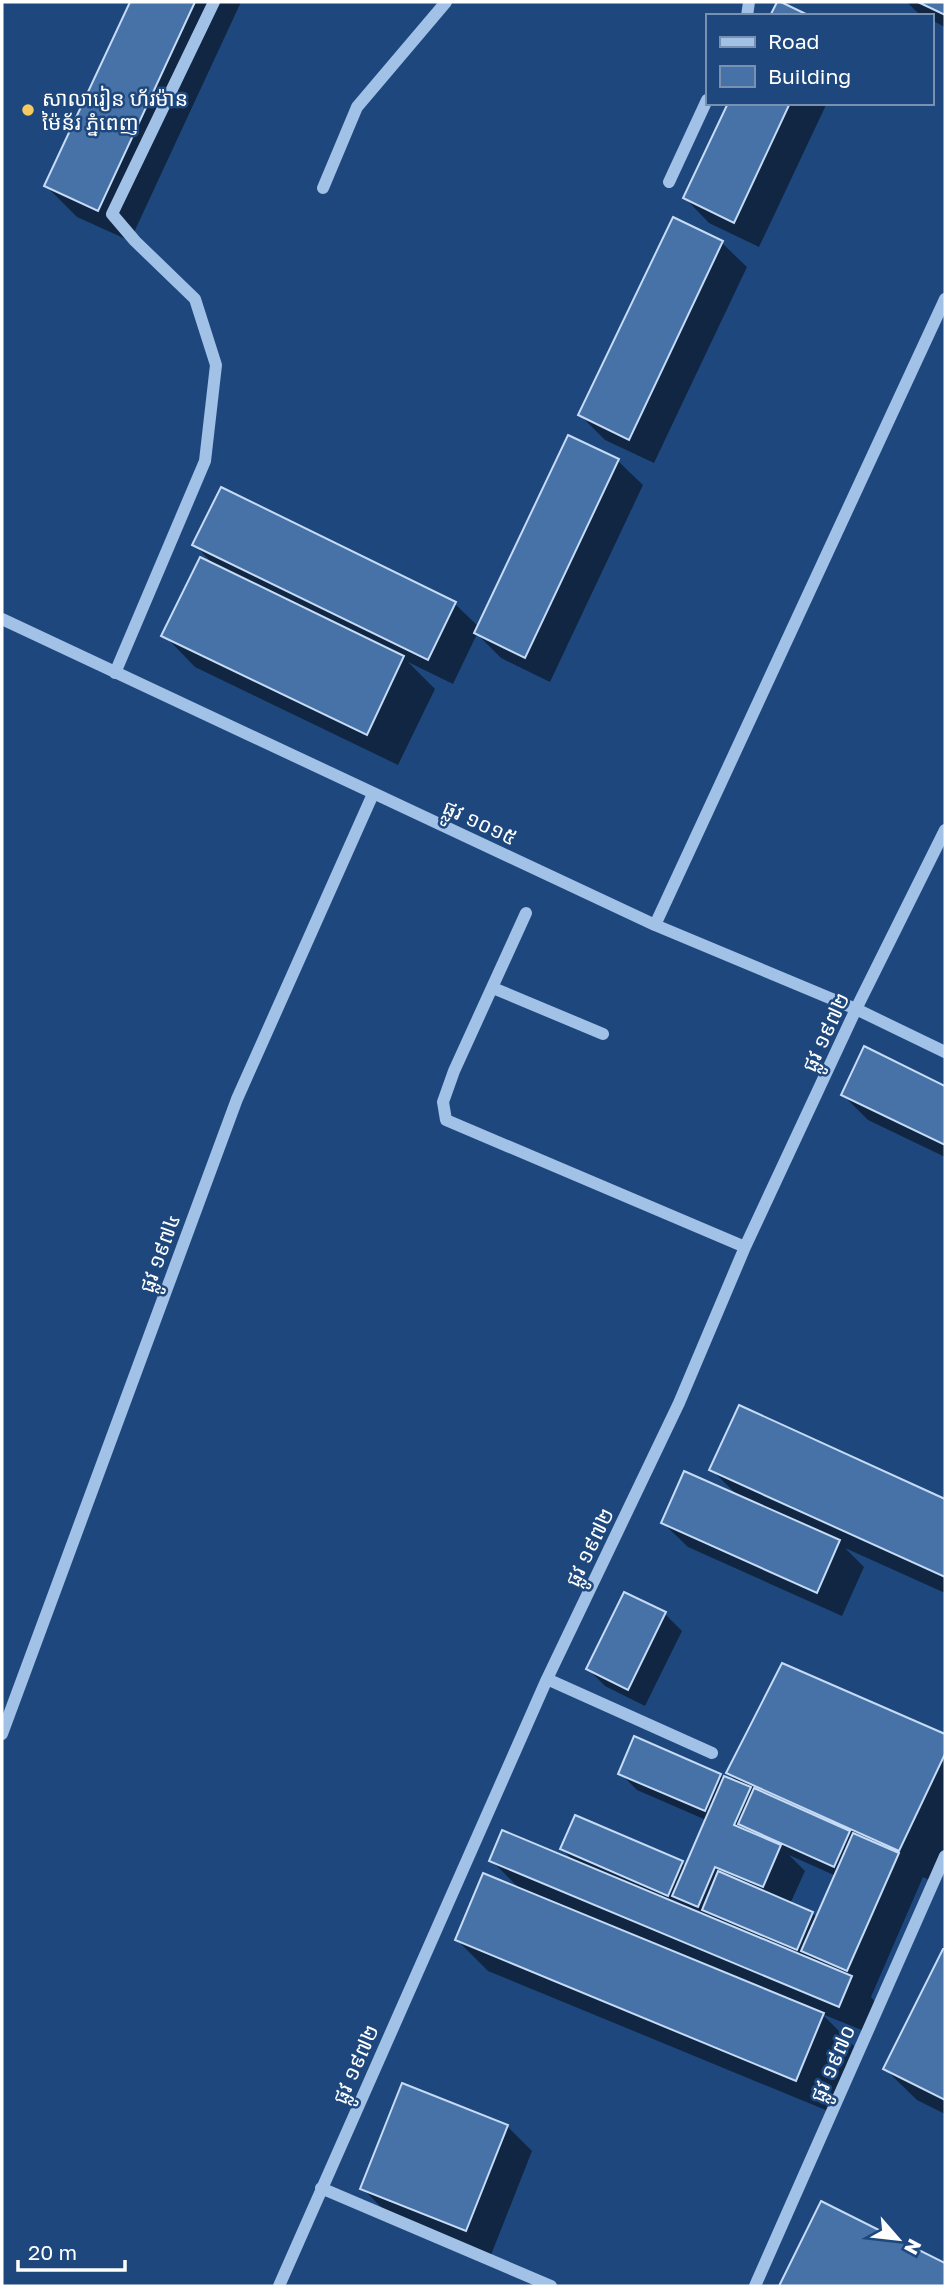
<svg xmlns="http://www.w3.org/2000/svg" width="947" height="2288" font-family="'Golos Text','Noto Sans Khmer',sans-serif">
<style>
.shadow{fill:#0007;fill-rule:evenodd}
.building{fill:#4772a7;stroke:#c5dbf6;stroke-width:2}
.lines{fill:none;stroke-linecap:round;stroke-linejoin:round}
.minor{stroke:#a1c1e7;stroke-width:12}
.poi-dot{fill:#f6ca60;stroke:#1e487d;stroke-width:2.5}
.labels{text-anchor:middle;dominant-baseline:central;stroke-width:5;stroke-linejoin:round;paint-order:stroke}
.poi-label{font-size:21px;fill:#fff;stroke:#1e487d;text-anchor:start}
.street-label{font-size:21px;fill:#fff;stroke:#1e487d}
</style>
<rect width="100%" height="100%" fill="#1e487d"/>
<!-- shadow -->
<path class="shadow" d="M132 2H241L130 241 77 217 46 186Z
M907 2H945V27L931 20V16L919 14Z
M730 103H827L759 247 709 223 685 198Z
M674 219 722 243 747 267 654 463 605 440 580 415Z
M569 438 618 461 643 485 550 682 501 658 477 634 453 684 408 662 435 689 398 765 195 667 164 635 215 566 194 544 221 489 455 604 479 627Z
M865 1049 945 1088V1157L868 1120 843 1095Z
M740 1408 945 1501V1593L845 1548 864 1567 842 1616 688 1547 663 1523 738 1496 712 1470Z
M665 1614 682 1631 645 1706 605 1686 588 1669Z
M783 1665 945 1735V1850L931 1881 923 1877 871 1997 876 2003 864 2031 822 2014 854 2046 828 2111 488 1971 457 1940 522 1891 491 1860 575 1862 562 1849 682 1863 686 1867 706 1820 637 1790 620 1773 720 1775 724 1779 739 1784 728 1772ZM789 1855 836 1876 818 1918 812 1913 790 1904 805 1871Z
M944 1951H945V2114L917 2100 885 2069Z
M507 2126 532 2151 491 2255 387 2213 362 2188Z
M822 2204 945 2265V2286H781Z"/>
<!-- building -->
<path class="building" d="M130 2H195L98 211 44 186Z
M777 2H781L810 16H770Z
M918 2H945V15Z
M728 103H790L734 223 683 198Z
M673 217 723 241 629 440 578 415Z
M568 435 619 459 525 658 474 633Z
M221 487 456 602 428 660 192 545Z
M200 557 404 656 367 735 161 636Z
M864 1046 945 1086V1145L841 1095Z
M739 1405 945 1499V1577L709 1470Z
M684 1471 840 1540 817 1593 661 1523Z
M624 1592 666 1612 628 1690 586 1669Z
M782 1663 945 1734V1754L899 1851 726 1773Z
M634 1736 721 1774 705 1811 618 1774Z
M724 1776 751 1787 734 1825 781 1845 763 1887 715 1867 698 1907 672 1896Z
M754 1788 850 1831 834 1867 738 1824Z
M575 1815 683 1861 668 1896 560 1849Z
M502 1830 852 1976 839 2007 489 1861Z
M853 1833 899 1853 847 1971 801 1951Z
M718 1871 813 1912 797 1950 702 1910Z
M483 1873 824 2013 796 2081 455 1940Z
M943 1949H945V2100L883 2069Z
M402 2083 508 2125 466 2231 360 2189Z
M821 2201 945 2263V2286H779Z"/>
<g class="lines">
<!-- minor -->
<path class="minor" d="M747 16 749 2
M669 182 707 100
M323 188 357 107 446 2
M2 619 655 925 856 1009 945 1052
M115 673 205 461 216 365 195 299 135 241 112 214 214 2
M526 913 454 1071 443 1102 446 1120 745 1247
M655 925 945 299
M493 988 603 1034
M547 1679 712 1753
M2 1734 237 1099 373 794
M321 2188 551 2286
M279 2286 547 1679 679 1403 745 1247 856 1009 945 830
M755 2286 945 1856"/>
</g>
<!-- markers -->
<circle class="poi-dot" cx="28" cy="110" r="7"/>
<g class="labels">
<!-- poi labels -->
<g class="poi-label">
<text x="42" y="98">សាលារៀន ហ័រម៉ាន<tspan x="42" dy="24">ម៉ៃន័រ ភ្នំពេញ</tspan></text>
</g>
<!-- street labels -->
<g class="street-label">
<text transform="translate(480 822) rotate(25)">ផ្លូវ ១០១៥</text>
<text transform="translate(825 1032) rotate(-65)">ផ្លូវ ១៩៧២</text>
<text transform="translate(159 1253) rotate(-70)">ផ្លូវ ១៩៧៤</text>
<text transform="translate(589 1547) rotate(-64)">ផ្លូវ ១៩៧២</text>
<text transform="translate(832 2063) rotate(-66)">ផ្លូវ ១៩៧០</text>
<text transform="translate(355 2064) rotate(-66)">ផ្លូវ ១៩៧២</text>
</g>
</g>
<!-- border -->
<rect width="947" height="2288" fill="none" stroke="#ffffff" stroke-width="7"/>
<!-- legend -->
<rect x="706" y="14" width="228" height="91" fill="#1e487d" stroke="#7891b1" stroke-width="2"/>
<rect x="720" y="37" width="35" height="10" fill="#a1c1e7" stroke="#7891b1" stroke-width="2"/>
<text x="768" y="49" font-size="21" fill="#ffffff">Road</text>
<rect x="720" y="66" width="35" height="21" fill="#4772a7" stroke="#7891b1" stroke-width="2"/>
<text x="768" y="84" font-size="21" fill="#ffffff">Building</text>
<!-- north arrow -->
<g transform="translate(898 2239) rotate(118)" stroke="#1e487d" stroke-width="5" paint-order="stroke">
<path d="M0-5L12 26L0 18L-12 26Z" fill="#ffffff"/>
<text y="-10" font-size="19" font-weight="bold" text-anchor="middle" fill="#ffffff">N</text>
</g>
<!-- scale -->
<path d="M18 2260v10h107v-10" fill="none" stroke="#ffffff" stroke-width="3.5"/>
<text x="28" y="2260" font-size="21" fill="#ffffff" stroke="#1e487d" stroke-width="5" paint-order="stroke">20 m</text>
</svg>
